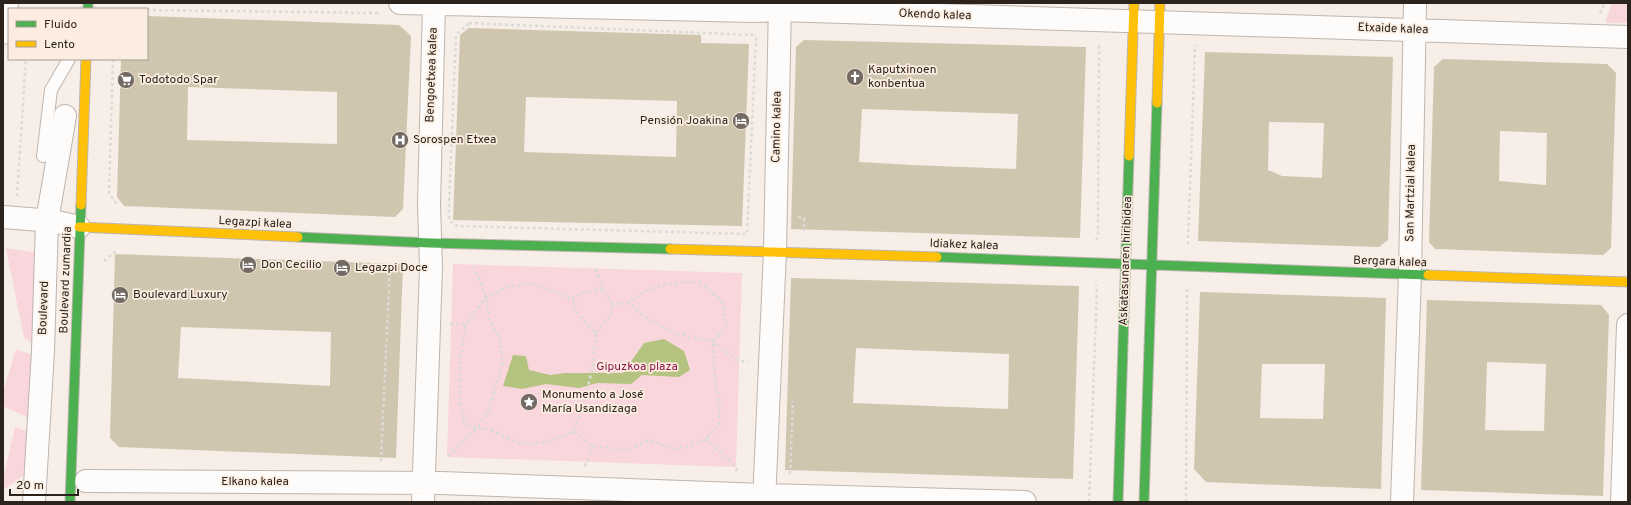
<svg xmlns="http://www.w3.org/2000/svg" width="1631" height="505" font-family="Overpass,sans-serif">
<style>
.green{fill:#f9d6db}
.water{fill:#b4c37f}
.building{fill:#d0c6af;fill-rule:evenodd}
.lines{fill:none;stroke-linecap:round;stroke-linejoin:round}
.lane-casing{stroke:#bdb5ae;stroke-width:14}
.street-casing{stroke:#bdb5ae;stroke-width:24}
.fast-casing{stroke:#bdb5ae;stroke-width:11}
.slow-casing{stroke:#bdb5ae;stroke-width:11}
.path{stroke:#dcdad7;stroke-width:2.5;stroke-dasharray:3 3;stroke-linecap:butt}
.lane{stroke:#fefcfb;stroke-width:12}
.street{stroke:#fefcfb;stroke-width:22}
.fast{stroke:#4caf50;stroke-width:9}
.slow{stroke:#ffc107;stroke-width:9}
.labels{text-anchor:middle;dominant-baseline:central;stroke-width:3.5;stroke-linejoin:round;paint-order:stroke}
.street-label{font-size:12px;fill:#2c231c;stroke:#fcede1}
.poi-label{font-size:12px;fill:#2c231c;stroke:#fcede1;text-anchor:start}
.park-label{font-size:12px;fill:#8b1549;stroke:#fcede1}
</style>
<rect width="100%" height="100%" fill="#f6eee7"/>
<!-- green -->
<path class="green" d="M1612 3H1628V23H1605Z
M6 248 38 253 37 345 24 338Z
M453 264 742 273 736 467 447 457Z
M16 349 37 357 35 421 3 406V392Z
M15 427 35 434 32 469 3 490V479Z"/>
<!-- water -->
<path class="water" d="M664 339 684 351 690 370 679 377 642 375 631 384 597 383 579 388 546 384 522 389 503 386 513 355 526 356 529 370 550 375 565 373H623L644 343Z"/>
<!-- building -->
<path class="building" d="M147 16 399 25 411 36 403 209 395 217 124 206 117 197 121 59H147ZM188 87 337 92V144L187 140Z
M469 28 701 35V43L749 44 742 226 453 220 460 35ZM526 97 677 101 676 157 524 152Z
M804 40 1086 47 1080 238 791 229 796 47ZM862 109 1018 114 1016 169 912 165 859 162Z
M1205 52 1393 57 1388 240 1379 247 1198 241ZM1269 122 1324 123 1322 178 1282 176 1268 170Z
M1443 59 1607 64 1616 73 1611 248 1603 255 1435 249 1429 242 1434 67ZM1500 131 1547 133 1546 185 1499 181Z
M115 254 403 264 396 458 119 447 110 438ZM181 327 331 332 330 386 178 378Z
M791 278 1079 286 1073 479 785 470ZM856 348 1009 354 1008 409 853 403Z
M1200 292 1386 298 1381 489 1206 482 1194 469ZM1262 364H1325L1323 419 1260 418Z
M1427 300 1601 305 1609 315 1603 496 1421 490ZM1487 362 1546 364 1544 431 1485 430Z"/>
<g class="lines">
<defs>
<path id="lane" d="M43 156 51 90 69 59"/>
<path id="street" d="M400 3 754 11 780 10 1628 37
M3 33 7 3
M3 217 53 221 79 227
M86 481 441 483 765 495 1025 502
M34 502 43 351 47 221 65 116
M423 502 431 267 429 205 434 4
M764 502 775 251 780 3
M1402 502 1410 274 1415 3
M1622 502 1628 325"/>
<path id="fast" d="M88 3V9
M298 237 430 243 670 249
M937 257 1428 275
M70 502 81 205
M1118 502 1129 156
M1144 502 1157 103"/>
<path id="slow" d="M1157 103 1160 3
M1129 156 1134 3
M81 205 86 59
M79 227 298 237
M670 249 937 257
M1428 275 1628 282"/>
</defs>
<!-- lane casing -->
<use href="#lane" class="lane-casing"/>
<!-- street casing -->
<use href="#street" class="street-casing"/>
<!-- fast casing -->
<use href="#fast" class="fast-casing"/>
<!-- slow casing -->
<use href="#slow" class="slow-casing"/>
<!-- path -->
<path class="path" d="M147 10 380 13
M1600 13 1605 3
M469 23 753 35 756 38 747 234 457 226 449 220V205L456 35Z
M113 59 109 193 118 206
M17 196 26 59
M798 217 804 218V231
M1096 240 1098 237 1099 42
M1188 244 1195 45
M104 261 116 251
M596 269 603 290 613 305 629 302 642 315 674 333 713 342 739 361 748 362
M534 284 572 299 578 314 596 334 593 367 581 412 574 432 541 443H519L488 429H476L464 422 459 393 460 361 466 325 486 297 511 286Z
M572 299 587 291 603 290
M450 324 466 325
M596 333 610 316 613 305
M574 432 593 446 626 450 650 440 673 449 690 446 706 439 719 424 720 400 715 381 713 342 726 327 722 301 699 282C670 283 653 283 629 302
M706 439 736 467 737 472
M448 456 476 429 488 413 502 366 501 344 489 318 486 297 474 266
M381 461 390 263
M585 466 593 446
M790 474 793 401
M1089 502 1097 288 1096 285
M1186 502 1187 289"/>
<!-- lane -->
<use href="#lane" class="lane"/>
<!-- street -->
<use href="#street" class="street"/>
<!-- fast -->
<use href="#fast" class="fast"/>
<!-- slow -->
<use href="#slow" class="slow"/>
</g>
<!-- icons -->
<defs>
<symbol id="church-disc" viewBox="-11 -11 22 22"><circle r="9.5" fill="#736a63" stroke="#fcede1"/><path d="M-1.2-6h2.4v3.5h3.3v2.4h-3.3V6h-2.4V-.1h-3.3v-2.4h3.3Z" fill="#fff"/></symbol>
<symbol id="supermarket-disc" viewBox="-11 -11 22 22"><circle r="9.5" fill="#736a63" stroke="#fcede1"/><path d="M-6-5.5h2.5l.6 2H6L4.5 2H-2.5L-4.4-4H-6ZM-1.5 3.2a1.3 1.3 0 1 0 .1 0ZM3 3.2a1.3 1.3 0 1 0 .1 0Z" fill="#fff"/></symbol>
<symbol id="hotel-disc" viewBox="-11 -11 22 22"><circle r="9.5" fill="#736a63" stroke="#fcede1"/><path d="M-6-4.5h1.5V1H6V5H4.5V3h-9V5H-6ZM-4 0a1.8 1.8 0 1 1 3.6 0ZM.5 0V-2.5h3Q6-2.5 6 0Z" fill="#fff"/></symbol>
<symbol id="hospital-disc" viewBox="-11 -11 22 22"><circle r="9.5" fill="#736a63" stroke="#fcede1"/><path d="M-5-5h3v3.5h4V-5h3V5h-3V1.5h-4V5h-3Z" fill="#fff"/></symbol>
<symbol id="sight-disc" viewBox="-11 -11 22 22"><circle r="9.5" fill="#736a63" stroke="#fcede1"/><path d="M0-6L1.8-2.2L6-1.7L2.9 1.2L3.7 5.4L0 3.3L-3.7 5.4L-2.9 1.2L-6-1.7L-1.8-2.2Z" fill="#fff"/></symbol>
</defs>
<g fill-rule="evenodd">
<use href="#church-disc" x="845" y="67" width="20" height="20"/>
<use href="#supermarket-disc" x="116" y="70" width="20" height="20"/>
<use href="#hotel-disc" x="731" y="111" width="20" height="20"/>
<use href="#hospital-disc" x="390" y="130" width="20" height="20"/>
<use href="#hotel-disc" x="238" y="255" width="20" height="20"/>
<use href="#hotel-disc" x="332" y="258" width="20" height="20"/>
<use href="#hotel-disc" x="110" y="285" width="20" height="20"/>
<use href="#sight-disc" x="519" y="392" width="20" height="20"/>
</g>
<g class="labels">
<!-- street labels -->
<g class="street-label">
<text transform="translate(935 15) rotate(2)">Okendo kalea</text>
<text transform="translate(1393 29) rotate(2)">Etxaide kalea</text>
<text transform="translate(432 75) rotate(-88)">Bengoetxea kalea</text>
<text transform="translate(777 127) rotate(-89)">Camino kalea</text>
<text transform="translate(1411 193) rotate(-89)">San Martzial kalea</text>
<text transform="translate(255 223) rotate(3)">Legazpi kalea</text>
<text transform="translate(964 245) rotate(2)">Idiakez kalea</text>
<text transform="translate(1126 261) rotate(-88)">Askatasunaren hiribidea</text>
<text transform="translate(1390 262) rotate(2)">Bergara kalea</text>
<text transform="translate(66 280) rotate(-88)">Boulevard zumardia</text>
<text transform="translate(44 308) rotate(-88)">Boulevard</text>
<text x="255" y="482">Elkano kalea</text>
</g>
<!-- poi labels -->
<g class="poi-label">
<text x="868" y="70">Kaputxinoen<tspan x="868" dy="14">konbentua</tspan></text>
<text x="139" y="80">Todotodo Spar</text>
<text x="728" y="121" text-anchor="end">Pensión Joakina</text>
<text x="413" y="140">Sorospen Etxea</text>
<text x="261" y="265">Don Cecilio</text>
<text x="355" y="268">Legazpi Doce</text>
<text x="133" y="295">Boulevard Luxury</text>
<text x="542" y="395">Monumento a José<tspan x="542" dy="14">María Usandizaga</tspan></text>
</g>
<!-- park labels -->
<g class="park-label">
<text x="637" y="367">Gipuzkoa plaza</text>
</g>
</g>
<!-- border -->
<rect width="1631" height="505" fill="none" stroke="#2c231c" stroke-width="8"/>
<!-- legend -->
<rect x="8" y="8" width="140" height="52" fill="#fcede1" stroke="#a99c92"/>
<rect x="16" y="21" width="20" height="6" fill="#4caf50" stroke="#a99c92"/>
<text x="44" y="28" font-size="12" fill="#2c231c">Fluido</text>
<rect x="16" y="41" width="20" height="6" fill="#ffc107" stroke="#a99c92"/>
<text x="44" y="48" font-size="12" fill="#2c231c">Lento</text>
<!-- scale -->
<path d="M10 489v6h68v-6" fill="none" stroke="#2c231c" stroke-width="2"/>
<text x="16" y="489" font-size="12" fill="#2c231c" stroke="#fcede1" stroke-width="3" paint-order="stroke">20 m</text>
</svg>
